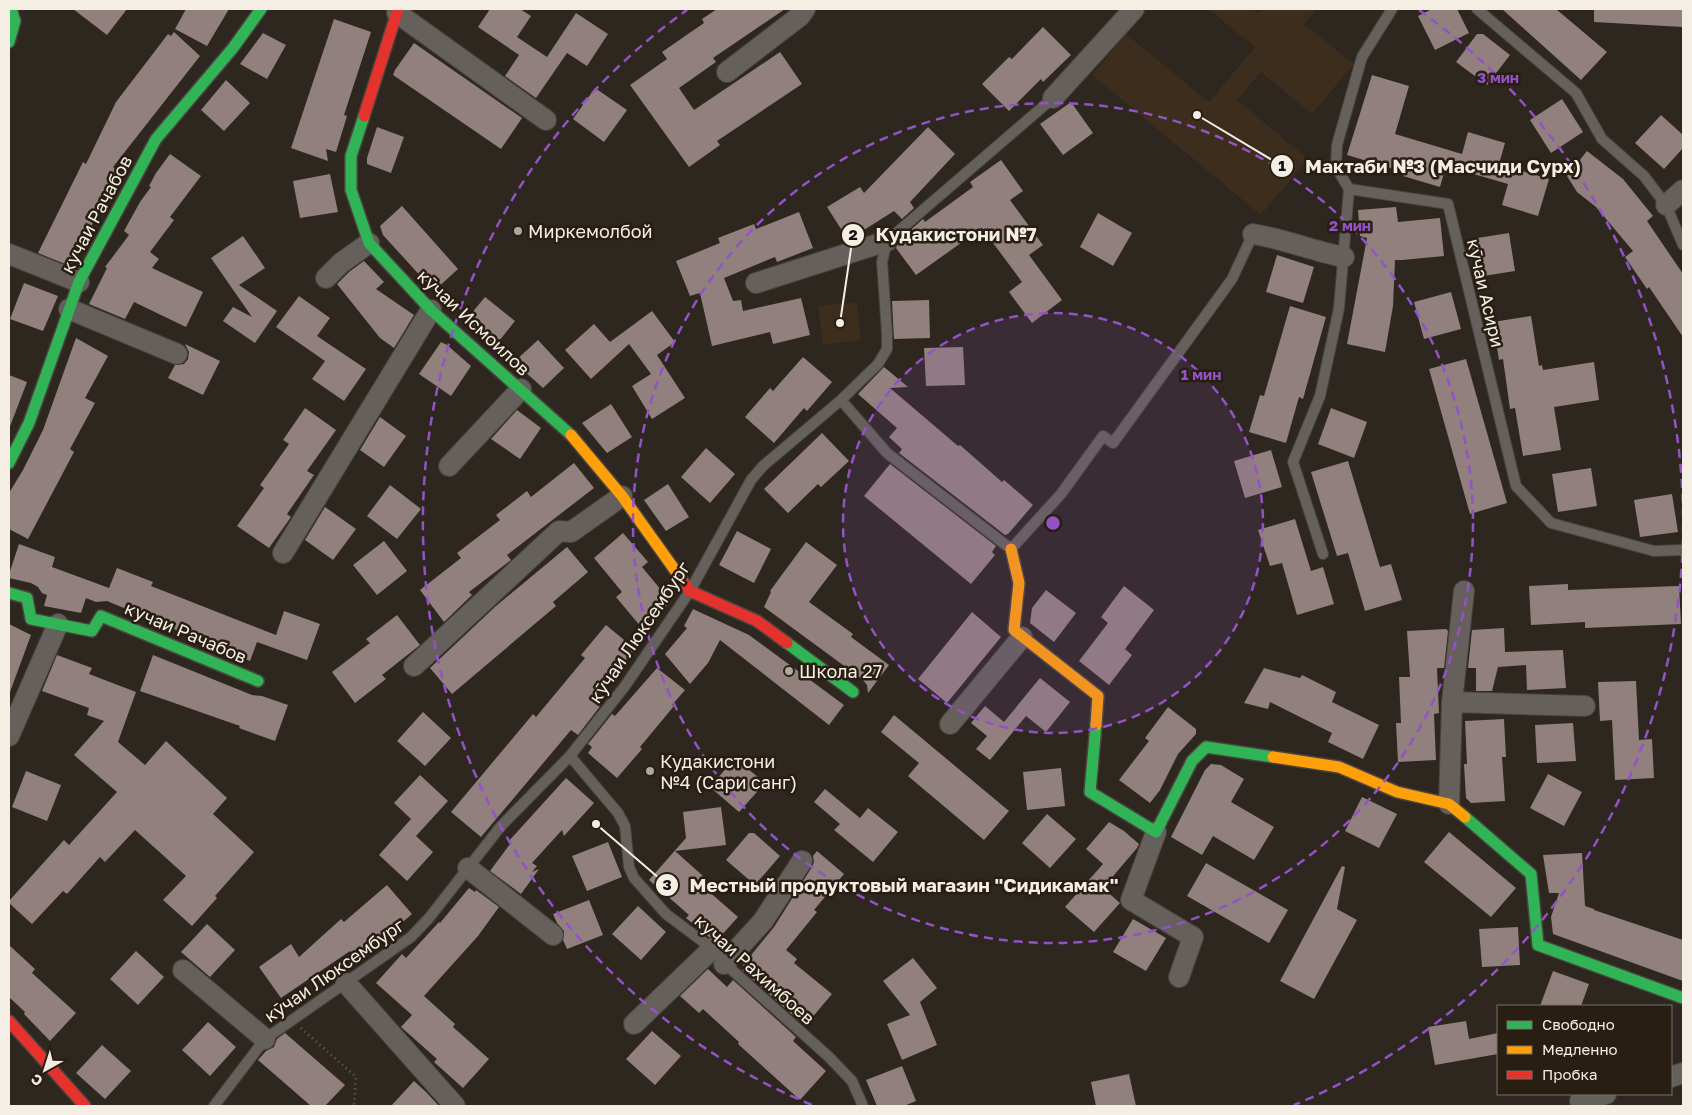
<svg xmlns="http://www.w3.org/2000/svg" width="1692" height="1115" font-family="'Golos Text',sans-serif">
<style>
.built{fill:#3c2d1d}
.building{fill:#91807d}
.lines{fill:none;stroke-linecap:round;stroke-linejoin:round}
.lane-casing{stroke:#4a443f;stroke-width:12}
.street-casing{stroke:#4a443f;stroke-width:22}
.fast-casing{stroke:#4a443f;stroke-width:14}
.slow-casing{stroke:#4a443f;stroke-width:14}
.jam-casing{stroke:#4a443f;stroke-width:14}
.path{stroke:#65615c;stroke-width:3;stroke-dasharray:1 4;stroke-linecap:butt}
.lane{stroke:#65605b;stroke-width:10}
.street{stroke:#65605b;stroke-width:20}
.fast{stroke:#30b455;stroke-width:11}
.slow{stroke:#ff9f0a;stroke-width:11}
.jam{stroke:#e5322d;stroke-width:11}
.ring{fill:none;stroke:#9353c7;stroke-width:2.5;stroke-dasharray:9 6}
.poi-dot{fill:#afa8a0;stroke:#281e11;stroke-width:2}
.labels{text-anchor:middle;dominant-baseline:central;stroke-width:5;stroke-linejoin:round;paint-order:stroke}
.street-label{font-size:18px;fill:#f5eee5;stroke:#281e11}
.poi-label{font-size:18px;fill:#f5eee5;stroke:#281e11;text-anchor:start}
.centre{fill:#9353c7;stroke:#281e11;stroke-width:2.5}
.ring-label{font-size:15px;text-anchor:middle;font-weight:bold;fill:#9353c7;stroke:#281e11;stroke-width:5;stroke-linejoin:round;paint-order:stroke}
.leader{fill:none;stroke:#f5eee5;stroke-width:2}
.callout-dot{fill:#f5eee5;stroke:#281e11;stroke-width:2}
.mark-label{font-size:15px;text-anchor:middle;font-weight:bold;fill:#111}
.callout-label{font-size:19px;text-anchor:middle;font-weight:bold;fill:#f5eee5;stroke:#281e11;stroke-width:5;stroke-linejoin:round;paint-order:stroke}
</style>
<rect width="100%" height="100%" fill="#2d2720"/>
<!-- built -->
<path class="built" d="M1208 9H1253L1258 13 1262 9H1317L1304 24 1354 64 1312 114 1261 72 1237 100 1308 159 1261 215 1092 75 1126 34 1209 102 1255 47Z
M857 302 861 340 823 345 818 306Z"/>
<!-- building -->
<path class="building" d="M73 9H127L107 35Z
M186 9H229L207 46 175 29Z
M490 9H520L531 16 517 37 547 57 576 13 608 34 587 66 567 53 536 98 505 76 519 55 478 27Z
M717 9H785L713 58 716 62 679 88 694 110 780 52 802 84 717 141 720 145 689 167 630 85 667 59 662 52 704 23 702 19Z
M1432 9H1457L1469 33 1435 50 1418 16Z
M1502 9H1556L1607 52 1581 80Z
M1594 9H1683V27L1594 22Z
M334 19 371 32 344 115 347 116 336 152 326 149 328 161 291 148Z
M1043 27 1071 55 1043 82 1041 79 1009 111 982 84 1009 57 1012 59Z
M174 32 200 56 113 167 120 172 70 266 38 253 83 162 86 164 116 102 168 34 171 36Z
M263 33 286 45 267 79 240 64Z
M1477 34H1483L1510 55 1487 85 1456 62Z
M414 43 522 118 501 149 393 75 395 70Z
M1372 75 1409 86 1395 134 1462 154 1468 132 1505 143 1499 164 1549 179 1538 216 1502 205 1508 184 1446 166 1440 187 1403 176 1404 172 1347 155Z
M226 80 250 103 224 131 201 110Z
M595 88 627 110 604 142 573 119Z
M1562 99 1583 132 1551 153 1530 120Z
M1071 102 1093 133 1063 155 1040 124Z
M1661 115 1683 135V148L1664 169 1635 143Z
M377 127 404 137 391 173 367 164V158Z
M928 127 955 154 910 202 914 208 902 219 894 211 848 240 827 207 860 187 864 193Z
M1587 151 1623 179 1653 216 1647 221 1683 274V337L1649 287 1647 289 1625 257 1633 251 1596 207 1577 192 1567 176Z
M170 154 201 176 170 217 174 220 150 252 159 259 152 268 203 292 186 327 134 302 125 319 89 304 107 268 105 267 129 235 124 231 140 202 151 187 149 186 156 173Z
M1001 160 1023 191 1010 200 1043 245 1029 255 1062 300 1032 323 1009 292 1022 282 982 228 916 275 896 248 899 240 923 219 925 222 973 187 970 182Z
M330 174 338 212 300 218 293 181Z
M402 206 458 269 434 291 383 235 380 226Z
M1396 207 1398 222 1440 218 1444 256 1402 260V258V260H1395L1393 306 1385 352 1347 344 1367 238 1360 236 1358 210Z
M799 212 813 248 777 262 775 257 724 278 733 301 741 300 743 311 801 298 810 335 773 344 770 332 712 346 700 293 690 296 676 261 720 243 718 238 754 224 756 229Z
M1098 213 1132 233 1113 266 1080 247Z
M1509 233 1515 271 1477 277 1471 239Z
M243 236 265 268 239 285 277 311 255 343 223 321 233 307 252 317 211 258Z
M1277 255 1314 267 1303 303 1266 292Z
M364 261 384 282 376 289 414 315 394 348 380 338 337 284 349 272Z
M24 283 58 296 43 331 10 319Z
M1451 292 1461 329 1424 339 1414 302Z
M299 296 330 318 317 336 366 369 344 401 312 379 325 361 276 327Z
M485 297 515 321 495 346 466 320Z
M929 300 930 338 894 339 892 301Z
M1290 306 1326 317 1303 399 1299 397 1286 443 1249 432 1260 395 1264 396Z
M652 311 675 342 657 355 685 398 652 419 632 386 651 374 629 344 591 379 565 350 594 324 610 342Z
M1531 316 1539 366 1542 365 1543 370 1594 362 1599 400 1554 407 1561 450 1523 456 1515 408 1510 409 1503 359 1499 360 1493 322Z
M76 338 108 356 85 398 95 403 70 449 74 452 28 539 9 529V493L23 470 43 430Z
M538 340 564 368 543 388 514 362Z
M441 342 447 345 471 366 451 396 419 374Z
M185 344 220 361 203 395 168 378 175 365 184 364 188 359 189 352Z
M963 347 965 385 926 386 924 348Z
M803 357 832 382 807 411 804 408 774 443 745 417 770 388 773 391Z
M1466 359 1507 503 1470 514 1429 369Z
M884 367 908 387 890 388 958 446 960 445 1002 482 1004 480 1033 505 1008 534 1005 535 899 453 902 449 889 437 897 428 858 394Z
M9 375 27 382 9 429Z
M611 404 632 437 607 453 582 423Z
M305 408 336 430 307 471 314 475 287 514 291 517 269 548 237 526 264 488 260 485 289 444 283 440Z
M1331 408 1367 422 1354 458 1318 444Z
M517 410 541 428 520 459 491 439Z
M380 417 406 436 384 467 360 450Z
M822 433 849 461 821 487 818 484 788 513 764 489Z
M706 448 735 474 710 503 681 477Z
M1271 450 1282 487 1245 498 1234 461Z
M1348 461 1380 567 1391 564 1402 600 1365 611 1348 553 1337 556 1311 472Z
M574 463 594 488 507 555 511 560 469 592 472 595 444 622 420 590 461 558 457 553 500 520 496 515 527 491 531 497Z
M890 464 996 546 992 552 995 555 971 584 864 496Z
M1591 468 1597 506 1558 512 1552 474Z
M668 484 689 517 666 531 644 500Z
M390 485 421 509 397 539 367 516Z
M1672 494 1678 532 1640 537 1634 500Z
M325 507 356 529 333 560 305 540Z
M1295 519 1311 571 1323 567 1334 604 1297 615 1282 563 1270 566 1258 530Z
M737 531 771 549 754 583 719 565Z
M623 533 648 562 642 567 671 602 641 627 616 597 622 592 594 558Z
M384 541 407 571 377 595 353 565Z
M806 542 837 565 809 602 853 634 851 637 889 665 868 693 867 685 862 679 764 607 771 592 770 591Z
M19 544 55 557 52 567 109 588 117 568 153 582 151 586 276 635 284 611 320 624 307 660 257 642 250 661 107 601 96 602 86 598 81 613 44 606 47 595 42 593 38 587 31 583 9 578V574Z
M567 547 588 572 553 602 556 606 452 694 430 668 496 606Z
M1568 584V590L1679 586 1681 624 1585 628V622L1531 625 1529 586Z
M1124 586 1154 610 1125 649 1132 655 1109 685 1079 661 1108 623 1101 617Z
M1046 590 1076 613 1054 642 1030 623 1032 608Z
M693 609 749 635 844 705 829 725 720 640 708 663 690 684 665 654 687 628 684 626Z
M972 612 1001 637 947 703 918 679Z
M397 615 420 645 382 675 386 679 355 703 332 672 370 643 366 639Z
M9 624 31 635 10 692 9 691Z
M606 625 635 649 594 699 601 705 578 735 571 730 481 837 451 812 533 714 536 717 585 658 581 655Z
M1504 628 1505 652 1563 650 1566 688 1527 690 1526 665 1498 667 1492 691H1476V668H1468L1472 630Z
M1446 629 1448 631 1444 668H1437L1439 713 1434 714 1436 760 1398 762 1396 723H1401L1399 677H1410L1407 631Z
M57 655 92 668 89 674 136 692 118 742 145 765 166 741 227 798 213 814 254 852 215 896 217 898 192 926 163 900 186 876 135 830 105 862 100 857 67 894 63 891 32 924 9 903V901L64 840 69 845 117 792 74 755 104 721 87 715 89 708 42 691Z
M153 655 252 695 262 696 288 705 275 741 239 728 240 726 140 691Z
M657 668 685 690 672 705 674 706 640 747 642 749 617 778 588 753 592 747 588 744 612 714 615 716Z
M1264 668 1300 678 1302 675 1336 692 1332 702 1379 725 1363 759 1328 742 1332 733 1270 702 1268 709 1244 703Z
M1040 678 1070 702 1046 732 1026 716 990 760 976 749 987 736 971 723 985 706 1004 722Z
M1636 681 1639 740 1652 739 1654 778 1615 780 1612 720 1600 721 1598 682Z
M1168 707 1196 729V734L1178 754 1160 790 1150 803 1119 780 1149 741 1145 738Z
M423 712 451 738 425 766 397 741Z
M894 715 1009 811 984 840 908 776 919 763 881 732Z
M1504 719 1506 757H1502L1505 801 1471 803 1466 798 1464 764H1467L1465 721Z
M1573 723 1576 761 1537 763 1535 725Z
M735 758 765 783 739 812 710 787Z
M1211 764 1221 765 1244 779 1231 802 1274 827 1254 860 1213 836 1202 855 1171 837 1205 770Z
M1061 768 1065 806 1027 810 1023 772Z
M26 771 61 785 47 821 12 807Z
M1548 774 1582 792 1564 826 1530 808Z
M420 775 448 801 416 836 433 852 407 881 379 855 411 819 394 803Z
M566 778 594 803 564 836 562 830 532 863 537 866 532 872 539 869 521 894 490 871 510 844 508 842Z
M825 789 860 818 868 808 898 832 873 862 834 830 840 824 814 802Z
M1362 797 1397 814 1379 848 1345 831Z
M721 807 726 845 675 851 703 876 698 882 738 917 719 938 716 937H709L686 918 689 915 649 880 686 838 683 812Z
M1047 814 1076 839 1050 868 1022 843Z
M1109 822 1124 831 1139 844 1137 848 1103 888 1120 903 1094 932 1065 907 1103 864 1086 849Z
M1449 832 1516 888 1491 917 1424 862Z
M749 833H754L780 856 755 885 726 860Z
M608 842 622 877 587 891 572 856Z
M817 851 844 874 814 910 817 912 786 950 797 959 794 963 832 994 805 1026 742 970 745 967 743 965 774 927 812 867 814 862 813 856Z
M1582 853 1585 906 1594 909V910L1683 940V981L1553 934 1551 917 1559 893H1549L1543 855Z
M1206 863 1288 910 1269 943 1187 896Z
M1342 866 1345 867 1337 909 1357 920 1314 999 1280 981Z
M387 885 412 914 383 939 380 936 356 958 350 951 281 998 259 967 291 944 299 957 341 919 344 922Z
M469 888 475 892 476 890 499 907 478 936 424 996 455 1024 453 1027 489 1059 463 1088 434 1062 437 1059 401 1027 412 1015 376 983 402 954 406 958 439 922 440 923Z
M589 900 603 935 567 949 563 940 564 931 557 923 553 914Z
M638 906 666 932 641 960 612 934Z
M1133 919 1166 938 1146 971 1113 952Z
M207 924 235 950 210 977 181 952Z
M1518 927 1520 965 1482 967 1479 929Z
M9 945 35 969 32 973 76 1013 50 1041 24 1014 25 1012 9 997Z
M136 951 164 977 138 1005 110 979Z
M913 958 937 988 920 1002 937 1045 902 1060 887 1024 910 1015 883 981Z
M708 969 727 987 733 980 796 1037 793 1041 826 1071 800 1100 738 1044 739 1042 703 1009 699 1013 680 996Z
M1553 971 1589 984 1581 1006H1540Z
M1466 1021 1469 1039 1498 1033V1054L1435 1065 1428 1027Z
M208 1022 236 1047 210 1076 182 1050Z
M652 1031 681 1056 655 1085 626 1059Z
M285 1033 345 1085 325 1106H311L258 1060 266 1051 274 1047 277 1039Z
M102 1045 131 1071 105 1099 76 1073Z
M902 1066 916 1101 904 1106H877L866 1080Z
M1129 1074 1136 1106H1096L1091 1082Z
M414 1081 426 1092 439 1106H391Z"/>
<g class="lines">
<defs>
<path id="lane" d="M1477 9 1576 93 1602 139 1644 176 1666 205 1683 245
M1349 189 1448 204 1516 486 1551 523 1654 551 1683 550
M841 400 887 453 1011 549 1061 494 1103 436 1113 443 1232 279 1253 234
M1323 554 1293 462 1320 396 1339 308 1349 189 1336 167 1337 145 1362 57 1392 9
M570 756 618 813 625 826 629 867 634 878 666 914 714 950
M723 962 829 1057 852 1081 863 1106
M214 1106 265 1039 411 937 429 918 501 826 570 756 625 686 690 591 751 480 763 466 841 400 878 364 887 349V333L882 262 887 241 1053 98"/>
<path id="street" d="M397 13 546 120
M727 72 800 16 805 9
M1053 98 1134 9
M1666 205 1683 190
M1253 234C1284 239 1313 251 1344 257
M9 254 79 282
M326 278 341 263 369 243
M756 283 887 241
M69 309 177 354
M449 466 521 389
M283 553 431 310
M414 666 559 531 571 532 622 496
M1452 702 1464 591
M950 724 1022 637
M9 736 58 624
M1449 804 1452 702 1585 706
M1156 832 1131 900 1193 937 1179 977
M468 868 553 935
M724 964 763 921 802 861
M183 970 265 1039
M346 983 455 1106
M634 1024 713 948
M1671 1077 1683 1073
M1580 1101 1606 1094"/>
<path id="fast" d="M9 42 15 21 11 9
M364 116 351 156V190L369 243 431 310 571 435
M9 463 29 423 79 282 156 139 233 48 261 9
M9 593 27 598 31 619 92 631 101 616 258 681
M787 643 853 692
M1096 725 1090 792 1156 832 1192 761 1206 747 1273 757
M1465 817 1531 874 1538 945 1683 998"/>
<path id="slow" d="M571 435 622 496 682 580
M1011 549 1019 583 1014 630 1098 696 1096 725
M1273 757 1339 767 1397 792 1449 804 1465 817"/>
<path id="jam" d="M364 116 398 9
M682 580 690 591 757 621 787 643
M9 1021 85 1106"/>
</defs>
<!-- lane casing -->
<use href="#lane" class="lane-casing"/>
<!-- street casing -->
<use href="#street" class="street-casing"/>
<!-- fast casing -->
<use href="#fast" class="fast-casing"/>
<!-- slow casing -->
<use href="#slow" class="slow-casing"/>
<!-- jam casing -->
<use href="#jam" class="jam-casing"/>
<!-- path -->
<path class="path" d="M301 1028 356 1077 354 1106"/>
<!-- lane -->
<use href="#lane" class="lane"/>
<!-- street -->
<use href="#street" class="street"/>
<!-- fast -->
<use href="#fast" class="fast"/>
<!-- slow -->
<use href="#slow" class="slow"/>
<!-- jam -->
<use href="#jam" class="jam"/>
</g>
<!-- distance rings -->
<circle cx="1053" cy="523" r="210" fill="#9353c7" fill-opacity=".12"/>
<g class="ring">
<circle cx="1053" cy="523" r="210"/>
<circle cx="1053" cy="523" r="420"/>
<path d="M812 1105A630 630 0 0 1 687 10M1419 10A630 630 0 0 1 1294 1105"/>
</g>
<!-- markers -->
<g class="poi-dot">
<circle cx="518" cy="231" r="5"/>
<circle cx="789" cy="671" r="5"/>
<circle cx="650" cy="771" r="5"/>
</g>
<g class="labels">
<!-- street labels -->
<g class="street-label">
<text transform="translate(96 214) rotate(-62)">кучаи Рачабов</text>
<text transform="translate(1486 293) rotate(77)">кӯчаи Асири</text>
<text transform="translate(474 322) rotate(43)">кӯчаи Исмоилов</text>
<text transform="translate(186 632) rotate(23)">кучаи Рачабов</text>
<text transform="translate(639 632) rotate(-56)">кӯчаи Люксембург</text>
<text transform="translate(755 969) rotate(42)">кучаи Рахимбоев</text>
<text transform="translate(334 970) rotate(-35)">кӯчаи Люксембург</text>
</g>
<!-- poi labels -->
<g class="poi-label">
<text x="528" y="231">Миркемолбой</text>
<text x="799" y="671">Школа 27</text>
<text x="660" y="761">Кудакистони<tspan x="660" dy="21">№4 (Сари санг)</tspan></text>
</g>
</g>
<circle cx="1053" cy="523" r="8" class="centre"/>
<g class="ring-label">
<text x="1498" y="83">3 мин</text>
<text x="1350" y="231">2 мин</text>
<text x="1201" y="380">1 мин</text>
</g>
<!-- callouts -->
<path class="leader" d="M1197 115L1282 166M840 323L853 235M596 824L667 885"/>
<g class="callout-dot">
<circle cx="1197" cy="115" r="5"/>
<circle cx="840" cy="323" r="5"/>
<circle cx="596" cy="824" r="5"/>
<circle cx="1282" cy="166" r="12"/>
<circle cx="853" cy="235" r="12"/>
<circle cx="667" cy="885" r="12"/>
</g>
<g class="mark-label">
<text x="1282" y="171">1</text>
<text x="853" y="240">2</text>
<text x="667" y="890">3</text>
</g>
<g class="callout-label">
<text x="1443" y="173">Мактаби №3 (Масчиди Сурх)</text>
<text x="956" y="241">Кудакистони №7</text>
<text x="904" y="892">Местный продуктовый магазин "Сидикамак"</text>
</g>
<!-- border -->
<rect width="1692" height="1115" fill="none" stroke="#f5eee5" stroke-width="20"/>
<!-- legend -->
<rect x="1497" y="1005" width="175" height="90" fill="#281e11" stroke="#7a7166"/>
<rect x="1507" y="1021" width="25" height="8" fill="#30b455" stroke="#7a7166"/>
<text x="1542" y="1030" font-size="15" fill="#f5eee5">Свободно</text>
<rect x="1507" y="1046" width="25" height="8" fill="#ff9f0a" stroke="#7a7166"/>
<text x="1542" y="1055" font-size="15" fill="#f5eee5">Медленно</text>
<rect x="1507" y="1071" width="25" height="8" fill="#e5322d" stroke="#7a7166"/>
<text x="1542" y="1080" font-size="15" fill="#f5eee5">Пробка</text>
<!-- north arrow -->
<g transform="translate(45 1070) rotate(219)" stroke="#281e11" stroke-width="4" paint-order="stroke">
<path d="M0-4L9 19L0 12L-9 19Z" fill="#f5eee5"/>
<text y="-8" font-size="14" font-weight="bold" text-anchor="middle" fill="#f5eee5">С</text>
</g>
</svg>
